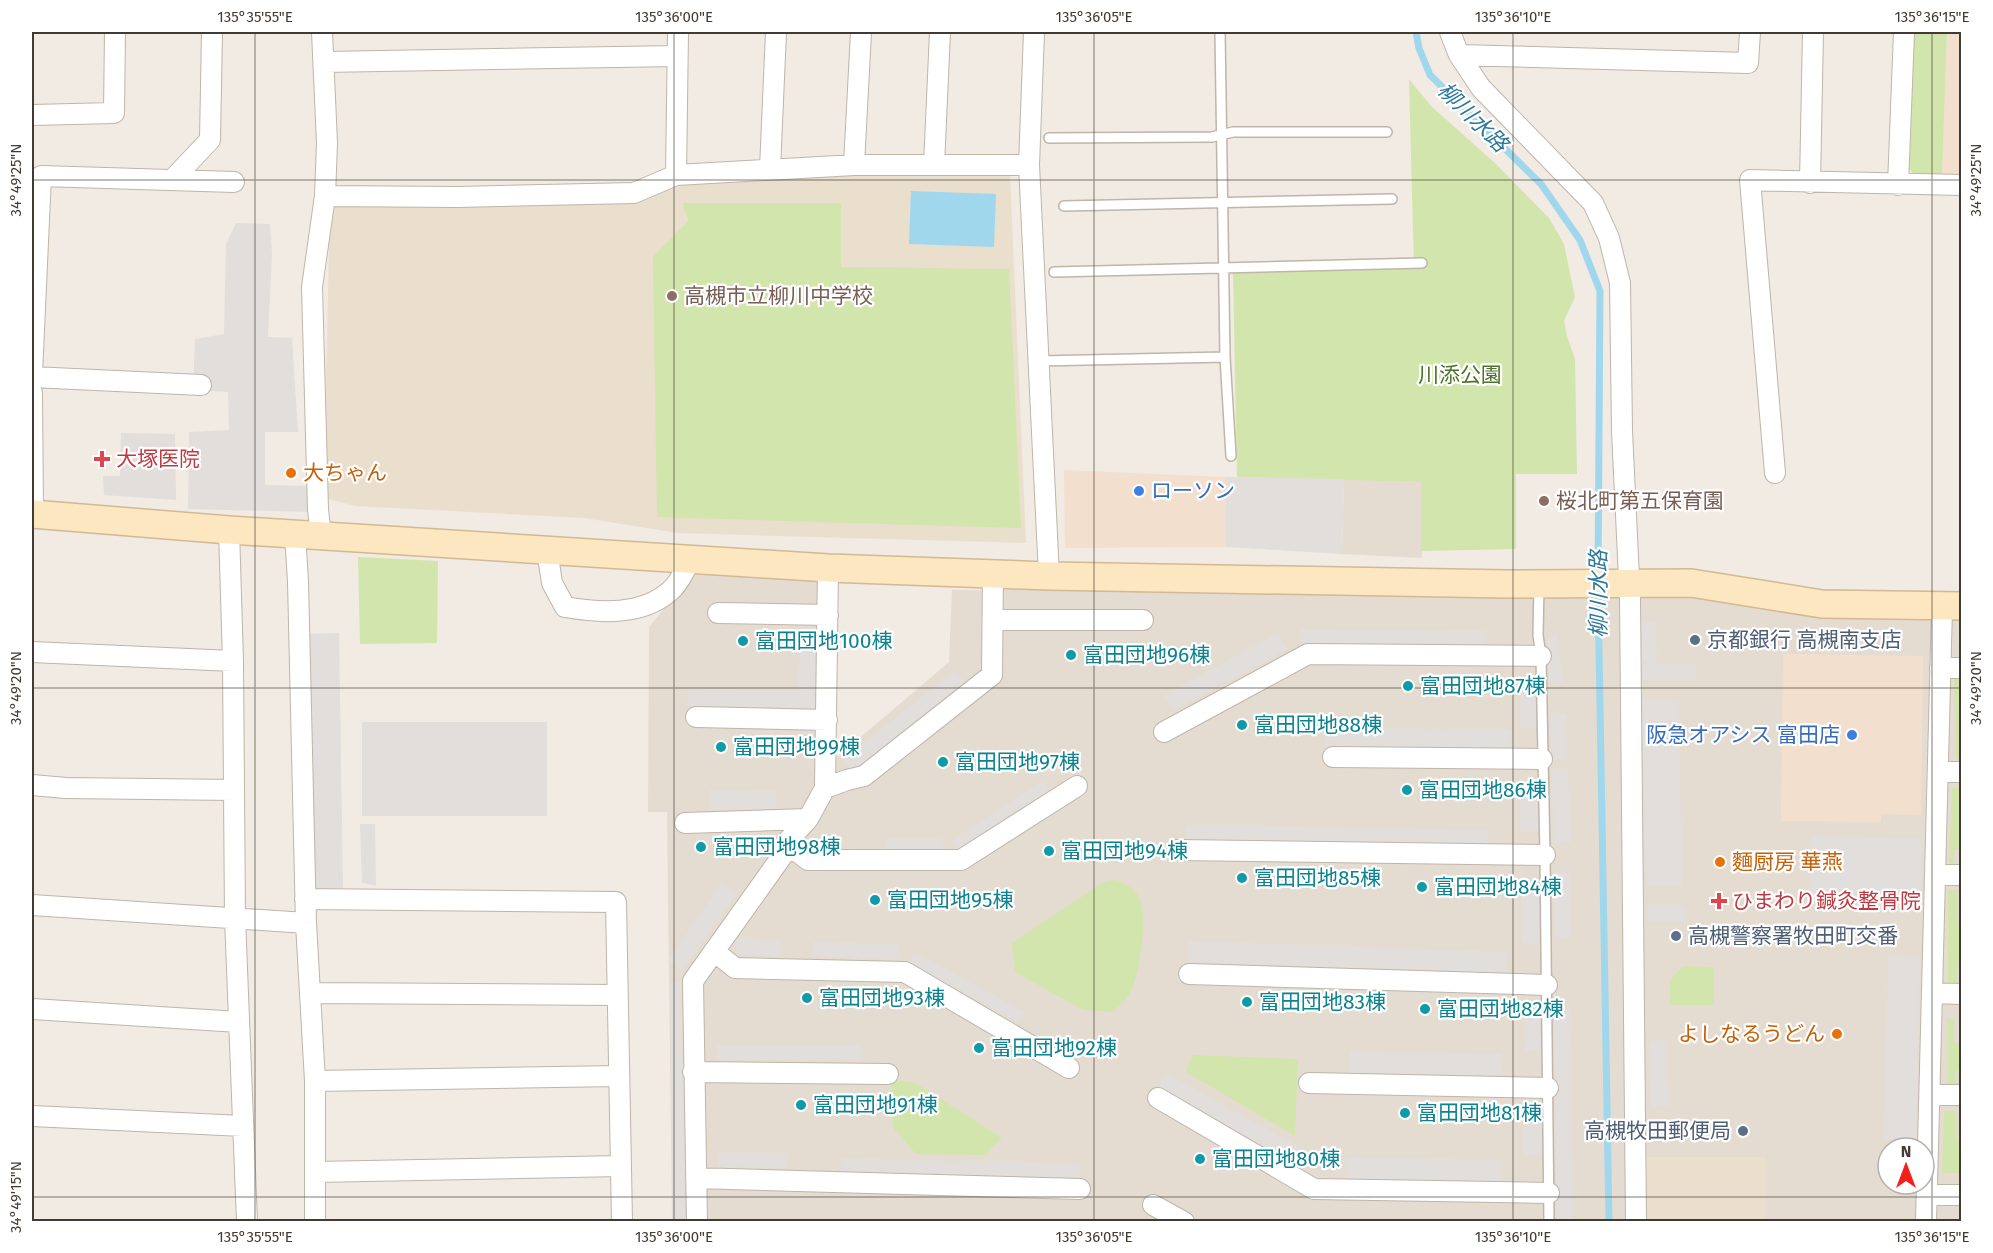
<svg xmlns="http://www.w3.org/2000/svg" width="1993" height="1253" font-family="'Fira Sans','Noto Sans JP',sans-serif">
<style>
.residential{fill:#e5dcd1;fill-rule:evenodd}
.commercial{fill:#f3dfce}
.education{fill:#eadecd}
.green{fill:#d2e5ac}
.parking{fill:#e1dedb}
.water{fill:#a0d7ed}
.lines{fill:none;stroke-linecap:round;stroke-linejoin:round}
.stream{stroke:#a0d7ed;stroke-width:7}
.lane-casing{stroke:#bfb5a9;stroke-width:12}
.street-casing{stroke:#bfb5a9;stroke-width:22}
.secondary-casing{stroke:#d0b994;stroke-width:30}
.lane{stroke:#fff;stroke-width:9}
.street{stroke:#fff;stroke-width:20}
.secondary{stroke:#fde7c1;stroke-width:27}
.ticks{fill:none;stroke:#423b34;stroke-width:1.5;stroke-opacity:0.45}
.education-dot{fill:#8d6e63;stroke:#fff;stroke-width:2}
.health-dot{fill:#e0444e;stroke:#fff;stroke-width:2}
.food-dot{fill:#e8710a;stroke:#fff;stroke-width:2}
.shop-dot{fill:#3f7fe0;stroke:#fff;stroke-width:2}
.service-dot{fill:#5c6f8a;stroke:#fff;stroke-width:2}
.culture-dot{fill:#0f9aa8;stroke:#fff;stroke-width:2}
.labels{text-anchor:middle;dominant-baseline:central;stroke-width:4.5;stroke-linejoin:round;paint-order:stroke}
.education-label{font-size:21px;fill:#785e54;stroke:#fff;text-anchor:start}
.park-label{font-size:21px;fill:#4d7229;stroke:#fff}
.health-label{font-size:21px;fill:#be3a42;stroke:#fff;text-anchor:start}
.food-label{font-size:21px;fill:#c56008;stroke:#fff;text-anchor:start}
.shop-label{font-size:21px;fill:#366cbe;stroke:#fff;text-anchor:start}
.service-label{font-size:21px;fill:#4e5e75;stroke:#fff;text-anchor:start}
.culture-label{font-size:21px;fill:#0d838f;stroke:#fff;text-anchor:start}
.water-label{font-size:22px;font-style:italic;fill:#2e799b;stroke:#fff}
.neatline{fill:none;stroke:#423b34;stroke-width:2}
.ticks-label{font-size:15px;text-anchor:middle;fill:#423b34}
</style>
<rect width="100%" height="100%" fill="#f1ebe3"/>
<!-- residential -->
<path class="residential" d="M1344 479 1421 482 1422 558 1342 554Z
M698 568 836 576 835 759 949 662 952 590H1686L1961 612V1221H672L667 812H648L649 627ZM1888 1148H1924V1184H1888Z"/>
<!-- commercial -->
<path class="commercial" d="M1947 32H1961V175H1942Z
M1064 470 1225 477 1226 547 1065 548Z
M1783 654 1923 656 1921 815 1881 814V822L1781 821Z"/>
<!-- education -->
<path class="education" d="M864 175H1010L1026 543 678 533 584 518 356 506 328 499 326 390 330 201 639 199 695 181Z
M1646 1157H1766L1765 1221H1648L1645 1172Z"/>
<!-- green -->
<path class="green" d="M1914 32H1947L1942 175H1915L1908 168Z
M1409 79 1431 106 1495 163 1549 218 1564 244 1575 297 1564 321 1567 336 1575 359 1577 474H1516V549L1421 551V482L1237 477 1233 273 1414 269Z
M683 203H841V267L1009 269 1021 528 657 517 653 257 688 221Z
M358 557 438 561 437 643 360 644Z
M1954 677H1961V761L1956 758Z
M1952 788H1962L1961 849 1954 850V864L1949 862Z
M1113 880C1123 881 1130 886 1137 894 1150 910 1140 977 1129 995 1125 1001 1118 1006 1113 1012L1083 1010 1015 972 1012 943 1104 882Z
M1958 889V919L1961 920V966L1957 967V987H1948V890Z
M1683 966 1714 967V1005H1670V980Z
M1947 1019H1954V1043H1961V1070L1956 1071 1955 1089 1947 1087Z
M1192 1055 1298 1059 1295 1136 1186 1072Z
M891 1080 916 1083 1002 1138 984 1155 916 1154 893 1128Z
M1944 1111H1956L1957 1142H1961V1173H1942Z"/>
<!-- parking -->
<path class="parking" d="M236 223 270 224 272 254 268 337 292 338 298 432H265V485L311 486V512L188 509 189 432 229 430 228 392 193 390 195 339 224 334 226 244Z
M121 433 175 434 176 500 104 495 103 476H120Z
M1225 477 1344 479 1342 554 1226 547Z
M1641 621H1656L1657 662 1641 663Z
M1301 629 1486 631V646L1300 644Z
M339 633 343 888 310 889 306 634Z
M1278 633 1287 649 1173 711 1164 695Z
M1557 635 1563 682 1550 684 1543 638Z
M801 645 820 646 818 710 687 707 689 688 797 690Z
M1643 664H1696V680H1643Z
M955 671 965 682 852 771 843 759Z
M1521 684H1537L1536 728H1520Z
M1679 699 1682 885H1646L1642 700Z
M1550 714H1566L1567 759 1551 760Z
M362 722H547V816H362Z
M1325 727 1511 730V752L1325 749Z
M1568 769 1571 842 1554 843 1551 770Z
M1042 781 1049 791 959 850 952 840Z
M709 790 776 791V810L709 809Z
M1520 790H1538V830H1520Z
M360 824H375L376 886 362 883Z
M1186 825 1488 830V848L1186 844Z
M1810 836 1921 838 1922 898H1809Z
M886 839H943V853H886Z
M1554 872H1570L1571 937H1555Z
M722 882 737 892 682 971 668 961Z
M1521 890H1541V943H1521Z
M1684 905 1685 921 1648 922V906Z
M730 937 781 941 780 957 739 954Z
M1189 941 1507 952 1505 973 1188 962Z
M813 942 897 944V958L813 956Z
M914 952 1025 1012 1019 1023 908 963Z
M1888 955 1920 956 1916 1140H1884Z
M681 982 685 1221 673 1222 670 983Z
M1524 1007H1541V1051H1525Z
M1554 1009H1571L1573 1221H1556Z
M1667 1040 1669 1106 1651 1107 1649 1041Z
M717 1045H862V1060H717Z
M1350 1051 1502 1054 1501 1076 1350 1073Z
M1166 1073 1301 1148 1292 1164 1157 1089Z
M1543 1105V1155H1523V1105Z
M719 1153 785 1154V1168L719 1167Z
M1345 1157 1502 1160V1183L1345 1181Z
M842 1158 1081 1164 1080 1179 841 1172Z"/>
<!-- water -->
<path class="water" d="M911 191 996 194 994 247 909 244Z"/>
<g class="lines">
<!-- stream -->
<path class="stream" d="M1416 32 1419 48 1430 75 1541 184 1580 240 1600 291 1598 579
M1598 590 1609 1222"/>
<defs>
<path id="lane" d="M1220 32 1225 357 1231 456
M1049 138 1212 137 1233 132H1387
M1064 206 1392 199
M1054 272 1422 263
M1039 361 1225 357
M1539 585 1538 635 1541 656 1545 855 1549 1222"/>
<path id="street" d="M1034 32 1029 165 1049 576
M1450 32 1459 55 1481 88 1593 203 1609 238 1620 283 1622 431 1630 599 1636 1222
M1459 55 1748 63 1750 32
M324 62 677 56
M32 115 114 113 115 32
M854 165 861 32
M934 165 940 32
M770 169 776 32
M676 175 678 32
M172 180 210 140 212 32
M1810 183 1813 32
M1898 185 1904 32
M325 196 457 197 634 193 676 175 854 165H1029
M32 374 41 176 234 182
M32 377 201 385
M32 393 33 514
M1775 473 1750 180 1962 185
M229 530 233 661 235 918 247 1222
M295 534 298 581 306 923 315 1081V1222
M321 535 318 510 312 287 325 196 327 143 322 32
M547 550 552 583 565 607C600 613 642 616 670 591 679 584 685 569 691 559
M718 613 828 615
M993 620H1143
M32 652 233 661
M1940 668H1962
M696 717 827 720
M1164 732 1308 654 1541 656
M1333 757 1542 759
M1938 772H1962
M32 785 66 788 234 790
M825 788 847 780 864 776 992 675 993 574
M685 823 808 819
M786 843 808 860H961L1077 786
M1177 850 1545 855
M1935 875H1962
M305 899 616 902 622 1222
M32 905 306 923
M714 951 735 968 905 972 1069 1068
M1189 974 1547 985
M310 993 617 995
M1932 993 1962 994
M32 1009 239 1022
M693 1072 888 1074
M315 1081 619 1076
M1309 1083 1548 1088
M1930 1095H1962
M1158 1098 1314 1189 1549 1193
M32 1116 243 1126
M316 1172 621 1166
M696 1178 1080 1189
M1927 1195H1962
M1153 1205 1184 1222
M697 1222 693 981 785 852 786 843 808 819 825 788 828 568
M1926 1222 1942 607"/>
<path id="secondary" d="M32 514 229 530 828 568 1049 576 1506 584 1691 583 1822 604 1962 606"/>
</defs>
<!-- lane casing -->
<use href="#lane" class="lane-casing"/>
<!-- street casing -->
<use href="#street" class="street-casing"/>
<!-- secondary casing -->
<use href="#secondary" class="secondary-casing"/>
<!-- lane -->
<use href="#lane" class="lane"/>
<!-- street -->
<use href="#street" class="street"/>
<!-- secondary -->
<use href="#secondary" class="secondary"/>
</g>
<!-- ticks -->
<path class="ticks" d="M255 32V1222M674 32V1222M1094 32V1222M1513 32V1222M1932 32V1222M32 180H1962M32 688H1962M32 1197H1962"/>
<!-- markers -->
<g class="education-dot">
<circle cx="672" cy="296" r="6"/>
<circle cx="1544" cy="501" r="6"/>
</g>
<g class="health-dot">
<path d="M99 450h6v6h6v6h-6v6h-6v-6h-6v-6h6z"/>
<path d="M1716 892h6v6h6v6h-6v6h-6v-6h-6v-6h6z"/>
</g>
<g class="food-dot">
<circle cx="291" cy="473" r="6"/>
<circle cx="1720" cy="862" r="6"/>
<circle cx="1837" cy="1034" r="6"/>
</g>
<g class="shop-dot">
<circle cx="1139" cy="491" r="6"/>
<circle cx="1852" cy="735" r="6"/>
</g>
<g class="service-dot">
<circle cx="1695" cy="640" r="6"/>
<circle cx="1676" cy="936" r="6"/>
<circle cx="1743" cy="1131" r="6"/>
</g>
<g class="culture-dot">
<circle cx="743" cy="641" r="6"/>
<circle cx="1071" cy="655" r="6"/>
<circle cx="1408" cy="686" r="6"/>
<circle cx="1242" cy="725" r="6"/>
<circle cx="721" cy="747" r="6"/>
<circle cx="943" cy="762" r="6"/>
<circle cx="1407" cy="790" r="6"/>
<circle cx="701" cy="847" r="6"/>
<circle cx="1049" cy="851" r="6"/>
<circle cx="1242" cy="878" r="6"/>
<circle cx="1422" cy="887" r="6"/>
<circle cx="875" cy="900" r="6"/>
<circle cx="807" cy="998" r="6"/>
<circle cx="1247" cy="1002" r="6"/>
<circle cx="1425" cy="1009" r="6"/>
<circle cx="979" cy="1048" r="6"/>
<circle cx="801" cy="1105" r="6"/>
<circle cx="1405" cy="1113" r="6"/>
<circle cx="1200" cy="1159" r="6"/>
</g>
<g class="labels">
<!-- education labels -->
<g class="education-label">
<text x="684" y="296">高槻市立柳川中学校</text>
<text x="1556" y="501">桜北町第五保育園</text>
</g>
<!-- park labels -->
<g class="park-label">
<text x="1460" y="375">川添公園</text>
</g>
<!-- health labels -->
<g class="health-label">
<text x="116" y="459">大塚医院</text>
<text x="1732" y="901">ひまわり鍼灸整骨院</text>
</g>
<!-- food labels -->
<g class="food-label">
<text x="303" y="473">大ちゃん</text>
<text x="1732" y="862">麵厨房 華燕</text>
<text x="1825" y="1034" text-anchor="end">よしなるうどん</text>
</g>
<!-- shop labels -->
<g class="shop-label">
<text x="1151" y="491">ローソン</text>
<text x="1840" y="735" text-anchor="end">阪急オアシス 富田店</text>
</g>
<!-- service labels -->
<g class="service-label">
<text x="1707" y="640">京都銀行 高槻南支店</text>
<text x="1688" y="936">高槻警察署牧田町交番</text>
<text x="1731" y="1131" text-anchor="end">高槻牧田郵便局</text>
</g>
<!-- culture labels -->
<g class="culture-label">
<text x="755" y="641">富田団地100棟</text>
<text x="1083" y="655">富田団地96棟</text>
<text x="1420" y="686">富田団地87棟</text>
<text x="1254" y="725">富田団地88棟</text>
<text x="733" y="747">富田団地99棟</text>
<text x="955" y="762">富田団地97棟</text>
<text x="1419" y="790">富田団地86棟</text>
<text x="713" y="847">富田団地98棟</text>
<text x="1061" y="851">富田団地94棟</text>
<text x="1254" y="878">富田団地85棟</text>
<text x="1434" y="887">富田団地84棟</text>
<text x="887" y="900">富田団地95棟</text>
<text x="819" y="998">富田団地93棟</text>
<text x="1259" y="1002">富田団地83棟</text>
<text x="1437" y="1009">富田団地82棟</text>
<text x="991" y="1048">富田団地92棟</text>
<text x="813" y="1105">富田団地91棟</text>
<text x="1417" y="1113">富田団地81棟</text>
<text x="1212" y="1159">富田団地80棟</text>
</g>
<!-- water labels -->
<g class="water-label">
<text transform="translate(1473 117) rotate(45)">柳川水路</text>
<text transform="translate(1598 594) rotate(-90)">柳川水路</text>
</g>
</g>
<!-- border -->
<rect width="1993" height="1253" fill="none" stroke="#ffffff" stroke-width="66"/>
<!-- north arrow -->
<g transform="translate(1906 1166)"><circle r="28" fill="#ffffff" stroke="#b3b1ae" stroke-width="1.5"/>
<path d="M0-4.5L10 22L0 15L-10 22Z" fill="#f31f18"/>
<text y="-9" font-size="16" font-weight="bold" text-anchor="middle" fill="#423b34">N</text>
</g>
<rect x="33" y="33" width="1927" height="1187" class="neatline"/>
<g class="ticks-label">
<text x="255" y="22">135°35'55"E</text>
<text x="674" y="22">135°36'00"E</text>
<text x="1094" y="22">135°36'05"E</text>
<text x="1513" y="22">135°36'10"E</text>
<text x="1932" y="22">135°36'15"E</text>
<text transform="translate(16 180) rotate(-90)" y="5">34°49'25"N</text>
<text transform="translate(1976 180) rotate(-90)" y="5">34°49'25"N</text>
<text transform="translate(16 688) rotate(-90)" y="5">34°49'20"N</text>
<text transform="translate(1976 688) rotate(-90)" y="5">34°49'20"N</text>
<text transform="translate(16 1197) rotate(-90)" y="5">34°49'15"N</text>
<text x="255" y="1242">135°35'55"E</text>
<text x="674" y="1242">135°36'00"E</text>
<text x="1094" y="1242">135°36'05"E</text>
<text x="1513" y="1242">135°36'10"E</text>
<text x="1932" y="1242">135°36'15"E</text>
</g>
</svg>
